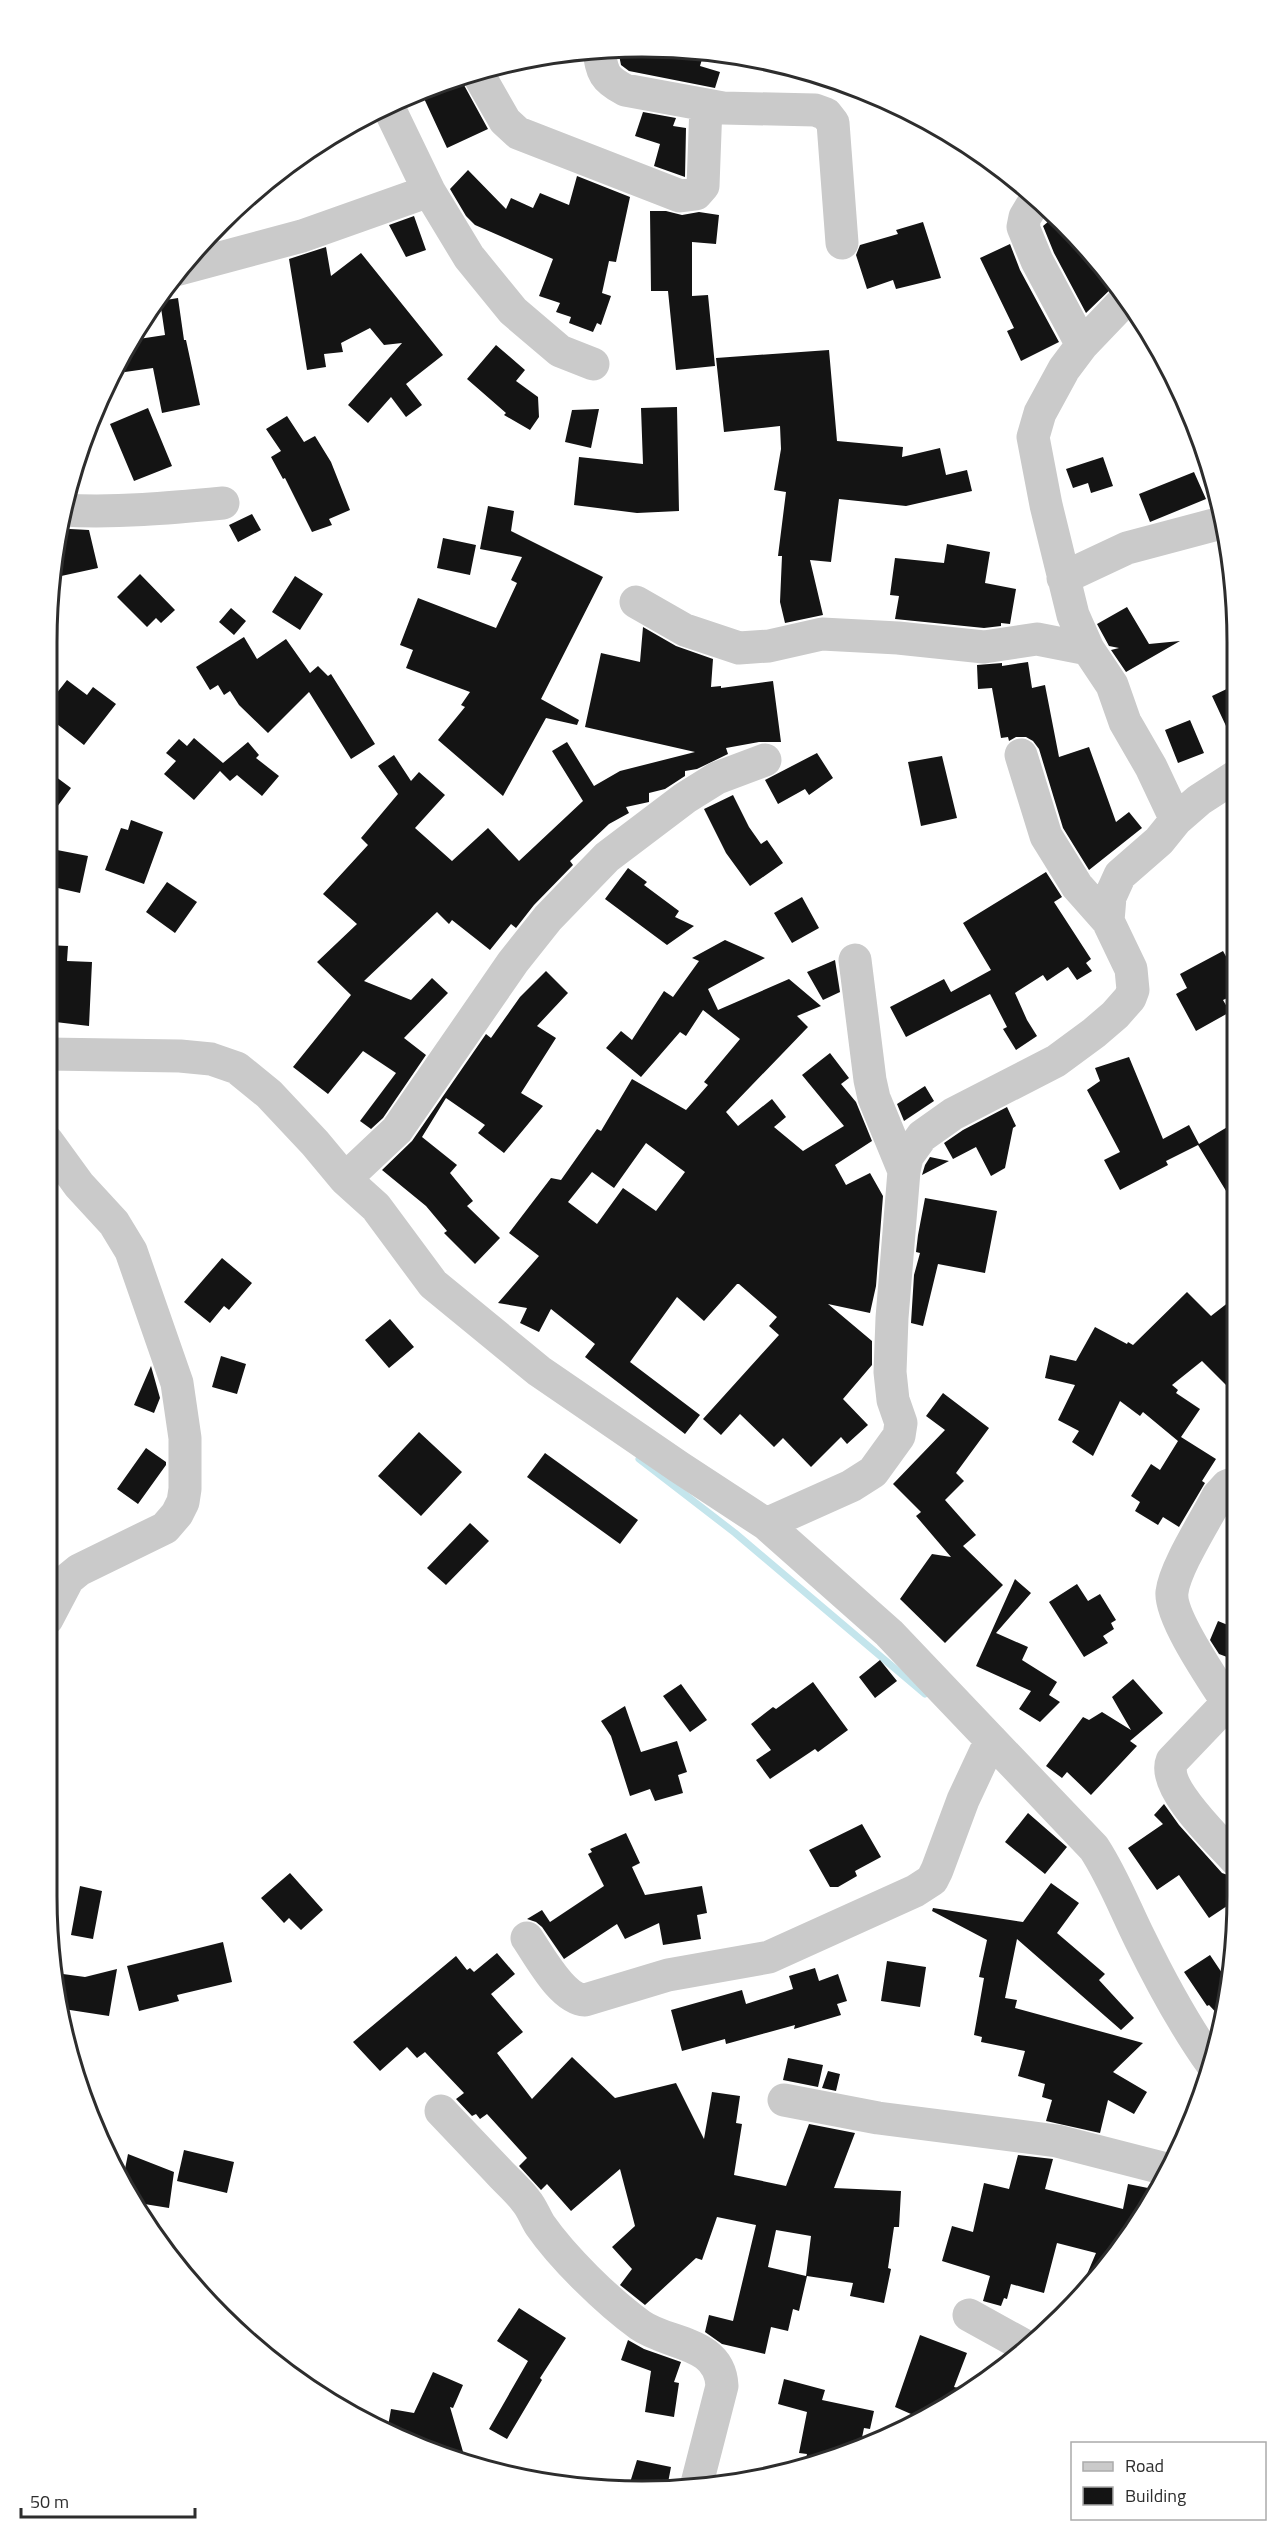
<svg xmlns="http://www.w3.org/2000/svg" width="1284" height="2538" font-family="'Titillium Web',sans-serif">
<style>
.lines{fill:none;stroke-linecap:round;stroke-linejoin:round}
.stream{stroke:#c4e5ec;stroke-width:7}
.building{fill:#141414;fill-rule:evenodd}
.minor{stroke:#cacaca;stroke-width:33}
.rim{fill:none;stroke:#2d2d2d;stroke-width:3}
</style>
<rect width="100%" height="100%" fill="#fff"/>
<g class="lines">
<!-- stream -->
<path class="stream" d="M639 1459 735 1533 925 1694"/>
</g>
<!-- building -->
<path class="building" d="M679 48 703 56 700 66 720 72 715 88 629 71 621 65 618 50Z
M459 76 488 129 447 148 421 92Z
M643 112 676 118 673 126 686 128 685 177 654 166 660 144 635 136Z
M468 170 506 209 511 198 533 208 540 193 569 205 577 176 630 197 616 262 609 261 602 293 611 296 601 325 597 323 593 332 569 323 571 317 556 312 560 303 539 296 553 259 475 225 466 216 450 189Z
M650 211H666L682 215 699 212 719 215 716 244 692 242V296L708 295 715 366 676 370 668 291H651Z
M414 216 426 250 406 257 389 225Z
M1055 216 1117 283 1086 313 1054 253 1043 226Z
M923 222 941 278 896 289 893 280 867 289 856 255 860 245 898 234 896 230Z
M1010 244 1020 270 1059 342 1021 361 1007 331 1014 328 980 258Z
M326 247 331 276 361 253 443 355 406 384 422 405 406 417 391 397 368 423 348 405 402 343 384 345 370 328 341 343 343 352 324 354 326 367 307 370 289 259Z
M178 298 184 340H186L200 405 162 413 153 368 125 372 123 355 132 340 165 335 160 301Z
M496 345 525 370 516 381 538 397 539 417 530 430 504 415 506 413 467 379Z
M829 350 837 441 903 447 902 457 940 448 946 475 967 470 972 491 906 506 839 499 831 562 810 560 823 615 785 623 780 602 782 556H778L786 492 774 490 781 449 780 426 724 432 716 358Z
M677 407 679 511 637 513 574 505 579 457 643 464 641 408Z
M148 408 172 466 134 481 110 424Z
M599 409 591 448 565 442 572 410Z
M287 416 304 442 315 436 331 462 350 510 329 519 332 525 312 532 285 478 283 479 271 457 281 451 266 429Z
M1103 457 1113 486 1091 493 1088 483 1073 488 1066 469Z
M1194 472 1206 499 1150 522 1139 494Z
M488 506 514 511 511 531 603 577 541 699 579 720 577 725 546 718 503 796 438 740 465 707 461 705 470 692 406 668 413 650 400 645 418 598 496 628 517 583 511 580 522 557 480 549Z
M252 514 261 530 238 542 229 525Z
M70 529 89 530 98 568 52 578 60 531Z
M443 538 476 545 470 575 437 568Z
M947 544 990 552 985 583 1016 589 1010 624 1001 623V626L984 628 895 619 899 596 890 595 895 558 944 563Z
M140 574 175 610 161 623 156 618 147 627 117 597Z
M295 576 323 594 300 630 272 612Z
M1127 607 1149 644 1180 641 1126 672 1111 650 1119 648 1109 646 1097 624Z
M231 608 246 621 234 635 219 622Z
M643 627 676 646 713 659 711 687 721 686V688L773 681 781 742H759L726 748 728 754 697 769 685 771V776L665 789 649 793V802L626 807 629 813 609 824 570 861 573 865 534 905 516 928 511 924 490 950 452 920 449 924 437 912 364 981 411 1000 432 978 448 993 404 1038 426 1055 383 1118 371 1129 360 1121 396 1073 363 1051 328 1094 293 1067 351 995 317 962 357 924 323 894 368 845 361 838 398 794 378 766 394 755 411 781 419 772 445 795 415 828 452 861 488 828 519 861 583 801 552 751 567 742 594 786 620 771 695 752 585 727 601 653 640 662Z
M244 637 257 659 286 639 310 673 318 666 328 676 331 674 375 744 351 759 309 692 268 733 239 705 230 691 224 695 218 685 210 690 196 667Z
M1028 662 1032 688 1045 685 1059 757 1089 747 1116 822 1129 812 1142 828 1089 870 1063 828 1039 749 1033 741 1026 737H1016L1009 741 1008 737 1001 738 992 688 978 689 977 665 1002 663V666Z
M67 680 87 695 93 687 116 704 84 745 48 717V687L56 694Z
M1233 686V741L1212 696Z
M1190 720 1204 753 1178 763 1165 730Z
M194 738 223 763 248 742 259 755 256 758 279 776 262 796 237 775 230 781 220 771 194 800 164 774 176 761 166 753 179 739 187 746Z
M817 753 833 778 809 795 805 789 778 804 765 780Z
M942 756 957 818 921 826 908 762Z
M48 771 71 788 48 819Z
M733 795 749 827 761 844 767 840 783 863 750 886 726 853 704 809Z
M131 820 163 832 144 884 105 870 121 828 128 830Z
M57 850 88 856 80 893 49 886Z
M628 868 647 882 644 885 679 911 675 917 694 926 667 945 605 899Z
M1046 872 1062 897 1054 902 1091 959 1086 963 1092 971 1077 980 1068 967 1047 981 1043 975 1015 993 1027 1020 1037 1036 1016 1050 1003 1029 1007 1027 990 994 906 1037 890 1007 944 979 951 992 991 970 963 923Z
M167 882 197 902 175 933 146 912Z
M802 897 819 928 792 943 774 913Z
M725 940 765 958 708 989 718 1010 789 979 821 1006 797 1016 808 1027 726 1112 738 1126 772 1099 786 1117 774 1127 803 1151 844 1126 802 1075 830 1053 849 1078 841 1084 856 1102 872 1141 835 1165 846 1185 870 1173 883 1196 876 1286 870 1313 828 1304 872 1341V1365L843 1399 868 1425 847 1444 841 1437 811 1467 783 1438 774 1447 740 1414 721 1435 703 1419 779 1335 769 1326 777 1317 739 1284H737L704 1321 677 1297 630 1362 700 1415 685 1434 585 1357 595 1344 551 1309 539 1332 520 1323 527 1308 498 1303 539 1256 509 1233 551 1178 561 1180 597 1129 601 1131 632 1079 686 1110 708 1085 704 1082 740 1039 703 1010 686 1036 680 1032 641 1077 606 1048 621 1031 632 1040 664 991 673 997 699 961 692 958ZM646 1143 685 1172 656 1211 623 1188 597 1224 568 1202 592 1172 614 1188Z
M47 945 68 946 67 961 92 962 89 1026 47 1021Z
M1223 951 1234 971V995L1223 1000 1230 1012 1196 1031 1176 994 1187 988 1180 974Z
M835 960 840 992 823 1000 807 972Z
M546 971 568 993 537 1026 556 1038 521 1093 543 1106 504 1153 478 1133 485 1125 446 1098 422 1137 457 1165 450 1173 473 1201 467 1206 500 1238 475 1264 444 1233 447 1231 426 1206 382 1170 412 1141 486 1034 491 1038 520 997Z
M1129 1057 1163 1139 1189 1125 1199 1144 1234 1123V1204L1198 1145 1166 1161 1168 1165 1120 1190 1104 1160 1120 1152 1087 1090 1100 1081 1095 1068Z
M925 1086 934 1101 904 1121 897 1104Z
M1007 1107 1016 1126 1013 1128 1005 1168 991 1176 976 1147 953 1159 944 1143 963 1130Z
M930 1157 949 1161 922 1175 925 1165Z
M925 1198 997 1211 985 1273 938 1264 923 1326 911 1323 914 1275 920 1253 916 1252 918 1235Z
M222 1258 252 1283 229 1310 224 1306 210 1323 184 1302Z
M1187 1292 1211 1316 1234 1298 1235 1394 1202 1361 1172 1385 1178 1390 1176 1393 1200 1409 1181 1437 1216 1459 1202 1481 1205 1483 1179 1527 1163 1517 1158 1525 1135 1511 1140 1502 1131 1496 1151 1464 1160 1470 1178 1441 1143 1412 1140 1416 1120 1401 1093 1456 1072 1442 1079 1431 1058 1420 1075 1385 1045 1378 1050 1355 1076 1361 1095 1327 1127 1344 1128 1342 1133 1345Z
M390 1319 414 1347 389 1368 365 1340Z
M221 1356 246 1364 237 1394 212 1387Z
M151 1366 160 1398 154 1413 134 1405Z
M943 1393 989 1428 956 1473 964 1481 945 1500 976 1535 963 1546 1003 1585 945 1643 900 1599 932 1554 951 1557 916 1516 921 1512 893 1484 945 1430 926 1416Z
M419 1432 462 1472 421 1516 378 1476Z
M146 1448 166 1462V1465L138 1504 117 1489Z
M545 1453 638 1520 620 1544 527 1477Z
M470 1523 489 1541 446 1585 427 1568Z
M1015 1579 1031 1593 996 1633 1028 1647 1022 1660 1057 1682 1049 1695 1060 1702 1040 1722 1019 1709 1031 1691 976 1666Z
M1077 1584 1088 1601 1100 1594 1116 1620 1111 1623 1114 1629 1103 1636 1108 1643 1084 1657 1049 1602Z
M1218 1621 1235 1628V1660L1219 1654 1210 1640Z
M880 1660 897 1681 875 1698 859 1677Z
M1133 1679 1163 1713 1130 1741 1137 1746 1091 1795 1067 1772 1062 1778 1046 1766 1083 1717 1089 1720 1102 1712 1131 1730 1112 1697Z
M813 1682 848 1730 818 1752 815 1749 770 1779 756 1760 771 1750 751 1724 773 1707 776 1709Z
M681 1684 707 1720 690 1732 663 1696Z
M625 1706 641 1752 677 1741 687 1772 678 1775 683 1793 655 1801 650 1789 630 1796 611 1736 601 1721Z
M1164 1804 1179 1825 1222 1873 1236 1878V1900L1209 1918 1179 1875 1157 1890 1128 1848 1163 1824 1154 1815Z
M1028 1813 1067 1847 1045 1874 1005 1842Z
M862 1824 881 1857 855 1871 857 1876 838 1887H830L809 1850Z
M626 1833 640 1863 632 1867 645 1895 702 1886 707 1913 697 1915 701 1939 663 1945 659 1923 625 1939 617 1924 564 1959 542 1927 536 1922 527 1919 542 1910 550 1922 604 1886 588 1854 592 1852 590 1849Z
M290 1873 323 1910 301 1930 289 1918 284 1923 261 1898Z
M1051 1883 1079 1903 1057 1933 1105 1974 1099 1980 1134 2018 1121 2030 1017 1939 1005 1998 1017 2000 1015 2008 1143 2043 1113 2072 1147 2092 1134 2114 1108 2100 1100 2133 1046 2121 1052 2100 1042 2097 1045 2084 1018 2076 1025 2051 981 2042 982 2037 974 2035 984 1978 979 1977 987 1940 932 1911 933 1908 1023 1922Z
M80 1886 102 1891 93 1939 71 1935Z
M223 1942 232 1982 177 1995 179 2001 139 2011 127 1966Z
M497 1953 515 1974 491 1994 523 2032 497 2053 532 2099 572 2057 615 2098 676 2083 704 2139 712 2092 740 2096 736 2123 742 2124 734 2175 786 2186 809 2124 855 2133 834 2188 901 2191 899 2227H894L888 2268 891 2269 884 2303 850 2296 853 2283 807 2276 799 2311 793 2309 788 2331 771 2327 765 2354 722 2344 705 2332 709 2315 733 2321 756 2225 717 2217 702 2260 696 2258 645 2305 620 2285 632 2269 612 2247 635 2226 620 2169 571 2211 547 2184 541 2190 519 2166 527 2158 487 2114 480 2119 476 2114 472 2116 456 2099 464 2093 425 2052 417 2058 407 2047 380 2071 353 2042 456 1956 467 1970 470 1968 474 1972ZM776 2230 811 2236 806 2276 768 2267Z
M1210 1955 1228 1982 1222 2019 1209 2005 1207 2006 1184 1972Z
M887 1961 926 1967 920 2007 881 2001Z
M815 1968 819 1981 838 1974 847 2001 837 2004 841 2015 794 2029 795 2025 726 2044 725 2039 682 2051 671 2010 742 1990 746 2004 793 1989 789 1976Z
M117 1969 109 2016 57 2008 55 1984 61 1985 63 1974 85 1977Z
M788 2058 823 2065 818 2087 783 2080Z
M828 2071 840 2074 836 2091 822 2088Z
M184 2150 234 2162 227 2193 177 2181Z
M128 2154 174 2172 169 2208 132 2202 122 2184Z
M1018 2155 1053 2159 1045 2189 1123 2209 1128 2184 1158 2190 1137 2227 1087 2289 1082 2286 1096 2253 1057 2243 1044 2293 1011 2284 1007 2299 1004 2298 1001 2306 983 2301 990 2276 942 2261 952 2226 973 2232 984 2183 1009 2189Z
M519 2308 566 2338 540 2378 542 2380 507 2439 489 2429 528 2361 497 2341Z
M920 2335 967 2353 954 2387 972 2391 907 2429 911 2414 895 2407Z
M628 2340 644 2349 681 2362 674 2382 679 2383 674 2417 645 2412 651 2371 621 2360Z
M433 2372 463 2385 453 2408 450 2407 466 2462 426 2450 424 2442 397 2437 387 2432 391 2409 414 2413Z
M784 2379 825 2390 822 2400 874 2411 870 2429 864 2428 860 2447 804 2468 807 2454 799 2453 807 2412 778 2404Z
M637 2460 671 2467 667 2488 628 2489Z"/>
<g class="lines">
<!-- minor -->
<path class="minor" d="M599 50C602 73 604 79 625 90L723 108 815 110 826 114 833 123 842 243
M477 72 505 121 518 133 680 196 696 194 703 186 706 105
M388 106 429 191 469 257 513 311 560 351 593 364
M1037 197 1025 217 1023 227 1037 261 1082 345
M179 269 302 236 429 191
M1126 299 1082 345 1064 369 1040 413 1033 437 1046 505 1073 615 1088 649 1112 685 1125 722 1151 767 1176 820
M63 510C116 513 170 508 223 503
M1063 578 1127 548 1221 523
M636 602 685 630 739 648 769 646 822 634 898 638 984 647 1037 639 1088 649
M1108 921 1110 897 1120 875 1159 841 1176 820 1199 800 1233 778
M855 960 870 1080 874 1098 904 1171
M47 1054 180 1056 211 1059 237 1068 269 1094 315 1143 345 1179 376 1207 433 1284 539 1371 679 1467 766 1524 889 1633 1094 1848C1113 1877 1125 1909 1140 1939 1161 1982 1184 2025 1212 2064
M345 1179 397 1130 513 962 548 918 607 857 685 798 717 778 765 760
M766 1524 851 1486 873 1472 899 1436 901 1423 893 1400 890 1372 892 1318 904 1171 907 1157 922 1136 953 1114 1056 1061 1094 1033 1115 1015 1130 998 1133 990 1131 969 1108 921 1077 886 1046 836 1021 755
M47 1619 68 1579 79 1570 165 1528 177 1514 183 1502 185 1489V1438L177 1383 131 1251 114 1223 79 1185 47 1141
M1236 1694 1172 1761C1161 1787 1219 1841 1236 1860
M1228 1703C1214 1681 1169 1616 1172 1592 1175 1567 1206 1520 1218 1496L1227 1486 1235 1483
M527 1938C540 1957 562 1999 585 2000L668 1975 769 1957 915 1891 932 1880 937 1870 963 1800 991 1740
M784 2100 878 2118 1057 2141 1170 2170
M441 2111C460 2131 479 2151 498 2171 507 2181 518 2190 526 2201 532 2208 535 2217 540 2225 563 2258 607 2301 640 2325 668 2345 720 2341 722 2386L696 2487
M969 2315 1027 2347"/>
</g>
<!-- crop -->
<path d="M0 0H1284V2538H0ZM642 57H642A585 585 0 0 1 1227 642V1896A585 585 0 0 1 642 2481H642A585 585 0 0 1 57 1896V642A585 585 0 0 1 642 57Z" fill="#fff" fill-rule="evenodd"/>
<path class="rim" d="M642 57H642A585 585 0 0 1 1227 642V1896A585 585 0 0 1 642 2481H642A585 585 0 0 1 57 1896V642A585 585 0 0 1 642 57Z"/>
<!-- legend -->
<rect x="1071" y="2442" width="195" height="78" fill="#ffffff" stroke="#ababab" stroke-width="1.5"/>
<rect x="1083" y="2462" width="30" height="9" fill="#cacaca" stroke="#ababab" stroke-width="1.5"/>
<text x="1125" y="2472" font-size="18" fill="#2d2d2d">Road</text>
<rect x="1083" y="2487" width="30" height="18" fill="#141414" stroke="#ababab" stroke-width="1.5"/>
<text x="1125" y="2502" font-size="18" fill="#2d2d2d">Building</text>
<!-- scale -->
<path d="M21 2508v9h174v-9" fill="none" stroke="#2d2d2d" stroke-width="3"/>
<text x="30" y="2508" font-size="18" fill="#2d2d2d" stroke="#ffffff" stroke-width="4.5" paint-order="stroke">50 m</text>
</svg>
